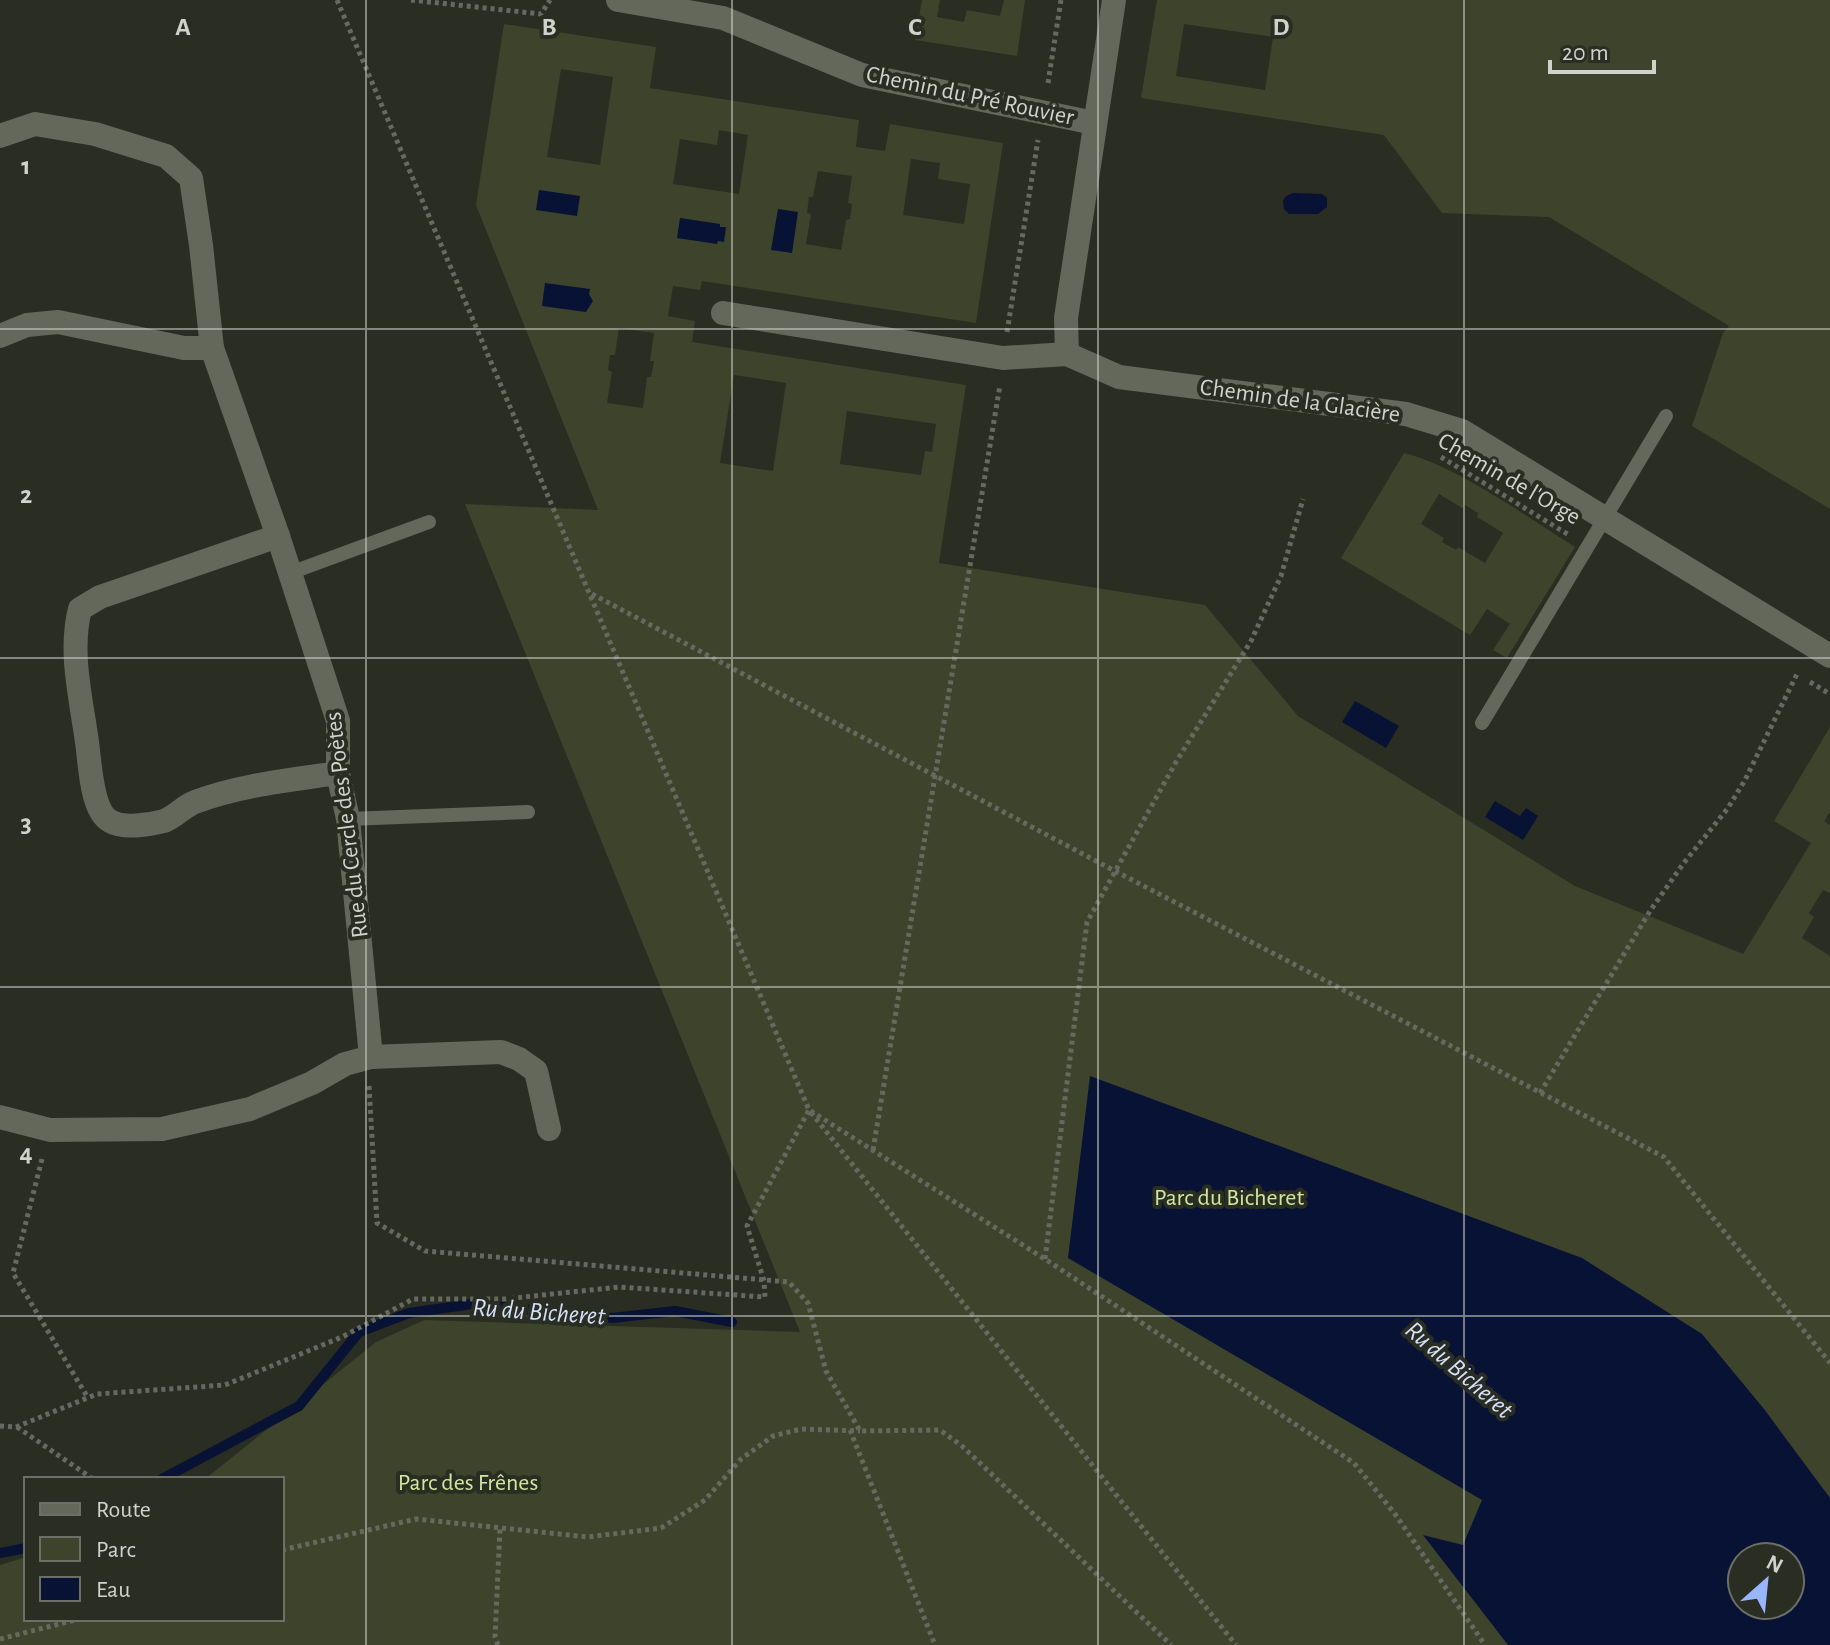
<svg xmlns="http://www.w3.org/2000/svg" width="1830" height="1645" font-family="'Alegreya Sans',sans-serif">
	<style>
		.green { fill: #3d442b; fill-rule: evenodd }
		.water { fill: #071235; fill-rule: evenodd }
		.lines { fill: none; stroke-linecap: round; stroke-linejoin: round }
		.stream { stroke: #071235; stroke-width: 10 }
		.path { stroke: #66695f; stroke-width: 5; stroke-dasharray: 4 4; stroke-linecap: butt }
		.lane { stroke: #64685b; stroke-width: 14 }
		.street { stroke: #64685b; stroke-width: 24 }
		.grid { fill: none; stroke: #d0d2cb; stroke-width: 2; stroke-opacity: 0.55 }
		.labels { text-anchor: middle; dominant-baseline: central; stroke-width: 8; stroke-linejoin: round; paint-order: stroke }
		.street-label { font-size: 24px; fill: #d0d2cb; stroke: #292d22 }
		.park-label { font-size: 24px; fill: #d0e79d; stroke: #292d22 }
		.water-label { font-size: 26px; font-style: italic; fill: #d5e1fc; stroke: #292d22 }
		.grid-label { font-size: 26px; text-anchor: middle; font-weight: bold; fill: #d0d2cb; stroke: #292d22; stroke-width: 8; stroke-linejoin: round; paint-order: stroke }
	</style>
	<rect width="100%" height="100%" fill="#292d22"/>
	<g class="green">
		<path d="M922,0H940L937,17L964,22L967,10L1000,16L1004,0H1025L1017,56L915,40Z"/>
		<path d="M1157,0H1830V509L1692,426L1723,333L1729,326L1549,217L1442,213L1384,135L1141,98ZM1184,24L1273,37L1265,90L1176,76Z"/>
		<path d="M504,24L656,47L650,88L859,120L856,147L885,151L890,124L1003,143L976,323L702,281L700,290L673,286L668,316L695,321L692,342L966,385L939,563L1205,605L1298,716L1575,886L1743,954L1811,843L1774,821L1830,727V812L1824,821L1830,825V893L1823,890L1809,913L1814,917L1802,938L1830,956V1645H0V1565L26,1557V1619H282V1479H205L376,1342L424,1320L800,1332L465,504L598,510L476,205ZM561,69L613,77L600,165L547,157ZM719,130L748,135L739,194L673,184L680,139L717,145ZM911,159L940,163L938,179L970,184L964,224L903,215ZM818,171L852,176L848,203L852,204L850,219L846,220L841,250L806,244L811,214L807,213L809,197H813ZM619,328L654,333L650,361H654L651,377H647L643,408L607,403L612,372L608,370L610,355H615ZM734,375L786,383L773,471L720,463ZM847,411L936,424L932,452L925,451L921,475L840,464ZM1742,1557H1790V1605H1742Z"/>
		<path d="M1404,453C1457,466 1527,517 1575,547L1507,658L1493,650L1510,624L1487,609L1470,635L1341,558ZM1439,494L1462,508L1465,505L1478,513L1477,517L1503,533L1485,563L1458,547L1456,550L1442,542L1444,538L1421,524Z"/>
	</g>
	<g class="water">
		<path d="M539,190L580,196L577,216L536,210Z"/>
		<path d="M1293,193L1322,194L1327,198V207L1318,214H1289L1284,209L1283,201L1286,196Z"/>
		<path d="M778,209L798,212L792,253L771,250Z"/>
		<path d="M680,218L720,224V227H726L724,242L718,241L717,244L677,238Z"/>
		<path d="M545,283L590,289L589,294L593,301L586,312L542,306Z"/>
		<path d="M1355,701L1399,726L1386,748L1342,722Z"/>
		<path d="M1495,801L1520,816L1526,808L1538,816L1523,840L1485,817Z"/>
		<path d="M1090,1076L1582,1258L1702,1334L1764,1409L1830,1498V1645H1508L1423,1535L1463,1545L1482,1500L1068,1258ZM1742,1557H1790V1605H1742Z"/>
	</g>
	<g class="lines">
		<g class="stream">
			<path d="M162,1479L299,1406L359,1332L409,1313L472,1304L612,1318L675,1311L732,1322"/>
			<path d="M0,1553L26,1548"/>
		</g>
		<g class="path">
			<path d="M337,0L809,1110L1045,1259L1354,1463L1395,1514L1485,1645"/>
			<path d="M411,0L541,14L550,0"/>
			<path d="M1048,83L1061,0"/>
			<path d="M1007,332L1038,140"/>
			<path d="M1441,457L1569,535"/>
			<path d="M592,594L1115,871L1664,1157L1830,1363"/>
			<path d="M1810,682L1830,694"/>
			<path d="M369,1086L377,1223L425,1251L789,1282L808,1303L826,1371L860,1431L940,1430L962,1446L1171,1645"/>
			<path d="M1540,1093L1650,911L1683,864L1728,808L1745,780L1797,674"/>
			<path d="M873,1150L1000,385"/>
			<path d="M42,1159L13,1273L88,1398"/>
			<path d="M1045,1259L1087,922L1176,762L1251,641L1281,576L1303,499"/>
			<path d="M0,1426L16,1427L97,1394L225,1385L342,1337L413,1299H505L619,1287L765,1297L764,1281L747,1226L809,1110L1236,1645"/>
			<path d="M17,1427L93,1479"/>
			<path d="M850,1430L935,1645"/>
			<path d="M282,1550L416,1519L588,1537L661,1528L705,1500L741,1459L773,1436L801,1429L860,1431"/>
			<path d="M0,1639L79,1619"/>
			<path d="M498,1645L495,1637L500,1528"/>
		</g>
		<g class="lane">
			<path d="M290,573L429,522"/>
			<path d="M1482,723L1666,416"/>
			<path d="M348,819L528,812"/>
		</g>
		<g class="street">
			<path d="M618,0L723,18L862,75L1094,123"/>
			<path d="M1114,0L1066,318L1067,354L1119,377L1406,414L1462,431L1830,656"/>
			<path d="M0,136L35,124L95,134L166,156L191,178L201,245L212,348L278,536L338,721V773L348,819L371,1057"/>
			<path d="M723,313L1003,358L1067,354"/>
			<path d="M0,336L27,325L58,322L184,348H212"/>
			<path d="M278,536L100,597L80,609C69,652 81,698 87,742C90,762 91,811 110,821C123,829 149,825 164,821C175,817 184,806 195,802C240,785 291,780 338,773"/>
			<path d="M0,1117L50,1130L162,1129L250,1109L312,1083L345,1064L371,1057L501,1052L519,1059L536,1071L549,1129"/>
		</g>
	</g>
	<path class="grid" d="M366,0V1645M732,0V1645M1098,0V1645M1464,0V1645M0,329H1830M0,658H1830M0,987H1830M0,1316H1830"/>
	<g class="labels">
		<g class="street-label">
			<text transform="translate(970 96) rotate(12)">Chemin du Pré Rouvier</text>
			<text transform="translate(1300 401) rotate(8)">Chemin de la Glacière</text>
			<text transform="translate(1509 479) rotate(30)">Chemin de l'Orge</text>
			<text transform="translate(347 825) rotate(-97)">Rue du Cercle des Poètes</text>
		</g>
		<g class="park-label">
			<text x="1229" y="1198">Parc du Bicheret</text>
			<text x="468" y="1483">Parc des Frênes</text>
		</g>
		<g class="water-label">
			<text transform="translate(539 1312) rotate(4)">Ru du Bicheret</text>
			<text transform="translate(1459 1370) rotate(41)">Ru du Bicheret</text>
		</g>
	</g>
	<g class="grid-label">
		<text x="183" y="35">A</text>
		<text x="549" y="35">B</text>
		<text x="915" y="35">C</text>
		<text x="1281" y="35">D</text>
		<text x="26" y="174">1</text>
		<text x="26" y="503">2</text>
		<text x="26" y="832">3</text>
		<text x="26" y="1161">4</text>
	</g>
	<rect x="24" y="1477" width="260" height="144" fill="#292d22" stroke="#6c6f66" stroke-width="2"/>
	<rect x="40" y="1503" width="40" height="12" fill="#64685b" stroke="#6c6f66" stroke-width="2"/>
	<text x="96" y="1517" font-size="24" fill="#d0d2cb">Route</text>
	<rect x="40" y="1537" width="40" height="24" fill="#3d442b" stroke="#6c6f66" stroke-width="2"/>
	<text x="96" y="1557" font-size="24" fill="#d0d2cb">Parc</text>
	<rect x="40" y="1577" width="40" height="24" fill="#071235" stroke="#6c6f66" stroke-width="2"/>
	<text x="96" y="1597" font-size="24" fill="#d0d2cb">Eau</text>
	<g transform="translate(1766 1581) rotate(27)"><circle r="38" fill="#292d22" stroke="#6c6f66" stroke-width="2"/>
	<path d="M0-6L14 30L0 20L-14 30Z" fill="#97b6fd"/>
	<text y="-12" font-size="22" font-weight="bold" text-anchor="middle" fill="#d0d2cb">N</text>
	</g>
	<path d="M1550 60v12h104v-12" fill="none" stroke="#d0d2cb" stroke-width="4"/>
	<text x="1562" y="60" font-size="24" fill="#d0d2cb" stroke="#292d22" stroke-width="6" paint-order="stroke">20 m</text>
</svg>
